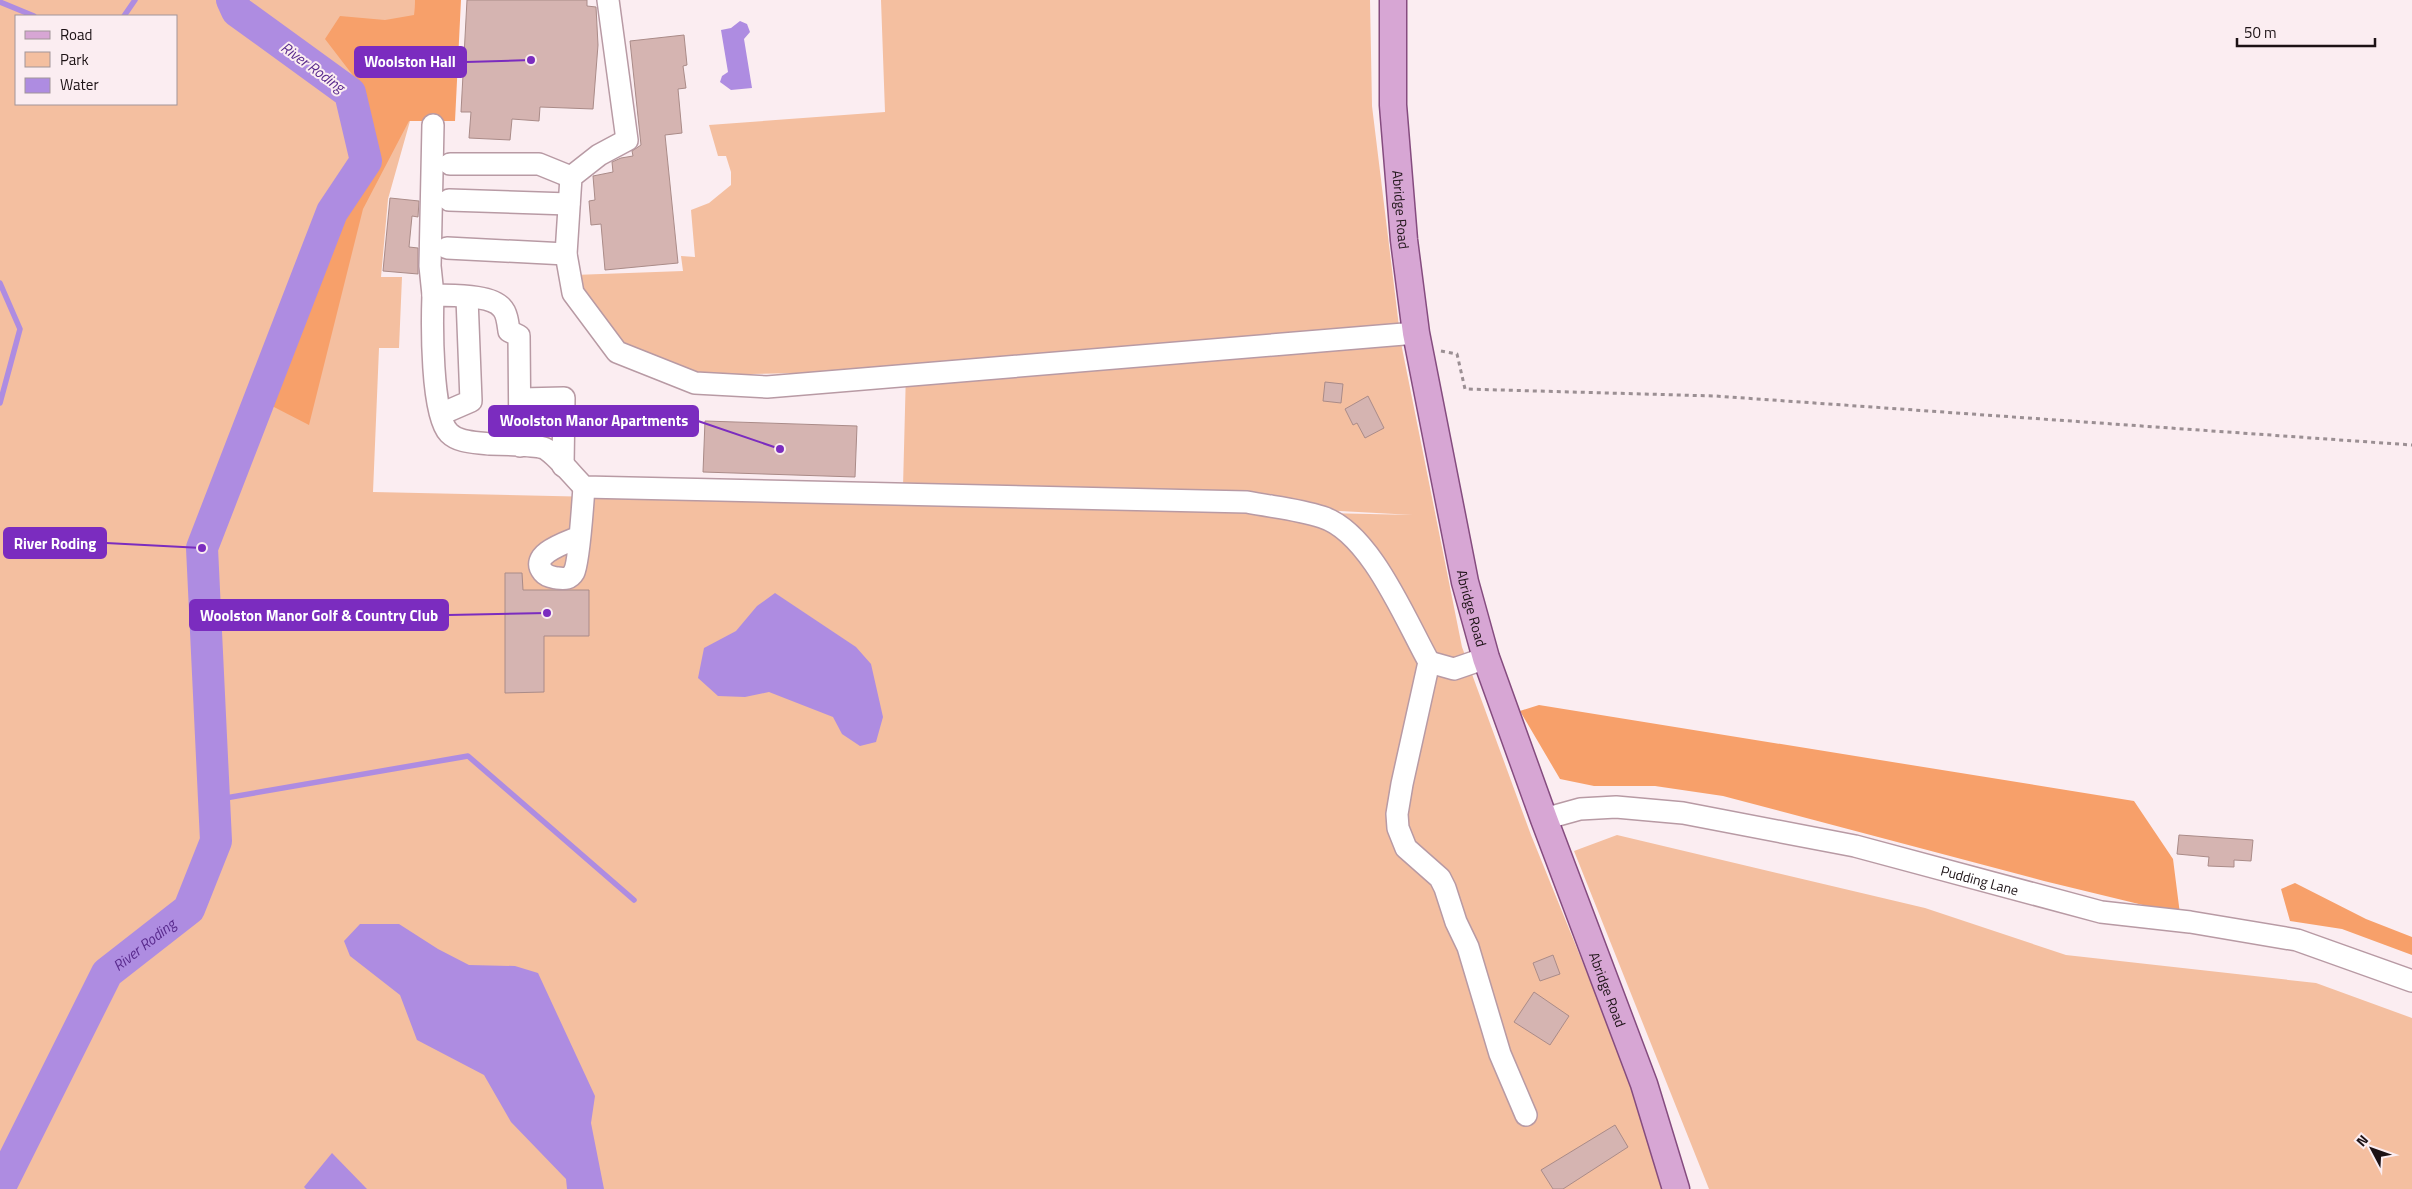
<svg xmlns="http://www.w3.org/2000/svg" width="2412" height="1189" font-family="'Titillium Web',sans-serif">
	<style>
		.green { fill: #f4bfa0; fill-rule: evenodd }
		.forest { fill: #f7a06a }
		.water { fill: #ae8ce1 }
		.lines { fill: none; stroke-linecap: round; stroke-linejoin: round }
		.stream { stroke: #ae8ce1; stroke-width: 5.5 }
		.river { stroke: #ae8ce1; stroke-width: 32 }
		.building { fill: #d5b4b1; stroke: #aa8b88 }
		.minor-casing { stroke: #b89aa4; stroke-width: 24 }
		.major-casing { stroke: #854c7f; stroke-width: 29 }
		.path { stroke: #9b8f93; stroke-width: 3; stroke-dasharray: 4 4; stroke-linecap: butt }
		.minor { stroke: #fff; stroke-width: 21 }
		.major { stroke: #d7a6d4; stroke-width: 26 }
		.labels { text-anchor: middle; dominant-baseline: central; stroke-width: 4; stroke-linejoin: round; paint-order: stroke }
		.street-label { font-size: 14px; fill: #1c1215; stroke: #fbedf1 }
		.water-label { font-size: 15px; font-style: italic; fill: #592a8d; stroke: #fbedf1 }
		.leader { fill: none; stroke: #7b2cbf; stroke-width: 2 }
		.callout-dot { fill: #7b2cbf; stroke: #fbedf1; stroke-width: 2 }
		.callout { fill: #7b2cbf; stroke: #7b2cbf; stroke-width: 2 }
		.callout-label { font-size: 15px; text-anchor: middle; font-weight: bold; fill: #fff }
	</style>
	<rect width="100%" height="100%" fill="#fbedf1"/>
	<g class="green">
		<path d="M0,0H415L410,121L388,199L381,277H402L399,348H379L373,492L1413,515L903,487L906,371L702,375L619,345L579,293L574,275L683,271L681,256L695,257L691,210L709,203L731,185V172L726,156H718L709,125L885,112L881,0H1370L1372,106L1401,343L1462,647L1531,835L1632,1084L1667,1189H0ZM16,16H176V104H16Z"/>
		<path d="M1617,835L1925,908L2066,955L2316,983L2412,1018V1189H1709L1574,851Z"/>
	</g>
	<g class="forest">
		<path d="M415,0H461L455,121H409L363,209L309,425L272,406L340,210L375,146L358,82L325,39L340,16L385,20L414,15Z"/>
		<path d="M1539,705L2134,801L2173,859L2180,914L2044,881L1723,796L1655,786H1594L1560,779L1520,711Z"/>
		<path d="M2295,883L2366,919L2412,937V955L2342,929L2290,921L2281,889Z"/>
	</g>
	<g class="water">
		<path d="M740,21L747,24L750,32L744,39L752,88L731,90L720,82L722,76L728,72L721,30L731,28Z"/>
		<path d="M775,593L856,647L871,664L883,717L876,742L860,746L842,734L833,717L769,692L745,697L718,696L698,678L704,648L736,631L757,606Z"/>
		<path d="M360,924H399L438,949L469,965L515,966L538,973L595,1096L591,1123L604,1189H567L566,1179L511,1122L484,1075L417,1040L400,995L350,956L344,941Z"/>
		<path d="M332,1153L367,1189H306L304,1187Z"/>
	</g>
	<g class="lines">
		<g class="stream">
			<path d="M0,2L34,16"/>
			<path d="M124,16L135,0"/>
			<path d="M0,283L20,329L0,403"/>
			<path d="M214,800L468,756L634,900"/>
		</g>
		<path class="river" id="s1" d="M0,1187L107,973L189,909L216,841L202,548L332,212L366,161L350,93L237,11L232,0"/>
	</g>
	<g class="building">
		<path d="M467,0H587V6L596,7L598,45L593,109L540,107L539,121L512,119L510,140L469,138L471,112H461Z"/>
		<path d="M684,35L687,65L683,66L686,88L678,89L682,133L665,135L678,263L605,270L601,224L591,225L589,201L595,200L593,176L613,172L612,162L621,158L633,156L632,151L641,145L630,41Z"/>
		<path d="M390,198L419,201L418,217L412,216L409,247L418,248V274L383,271Z"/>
		<path d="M1325,382L1343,384L1341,403L1323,401Z"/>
		<path d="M1368,396L1384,428L1365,438L1357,423L1353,425L1345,409Z"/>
		<path d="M705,421L857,426L855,477L703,472Z"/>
		<path d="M505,573H522L523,590H589V636H544V692L505,693Z"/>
		<path d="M2179,835L2253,840L2251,861L2234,860V867L2208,866L2209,857L2177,854Z"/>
		<path d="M1553,955L1560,974L1540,981L1533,963Z"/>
		<path d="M1534,992L1569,1016L1550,1045L1514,1022Z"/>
		<path d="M1615,1125L1628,1147L1563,1189H1553L1541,1170Z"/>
	</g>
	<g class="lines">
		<g class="minor-casing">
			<g id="minor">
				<path d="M608,0L627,140L599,155L571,177L566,254L573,293L617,352L695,383L767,387L1416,333"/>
				<path d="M433,125L430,266L433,295"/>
				<path d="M450,164H539L571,177"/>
				<path d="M449,200L569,204"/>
				<path d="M447,248L566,254"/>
				<path d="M521,399L564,398L563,466"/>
				<path d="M441,414L471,401L467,298"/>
				<path d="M520,446L519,336L509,331C508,324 507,313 502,308C491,294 451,296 433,295C432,322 431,415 449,433C459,443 476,442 489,444C499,444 539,445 546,449C558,457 573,476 584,487L1247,502C1272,507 1298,509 1322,517C1370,532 1405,619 1429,662L1402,784L1397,814L1398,828L1406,848L1440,878L1445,888L1456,922L1468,947L1500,1054L1526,1115"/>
				<path d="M579,537C568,542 528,554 543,572C547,577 552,577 557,578C565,579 570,579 574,572C579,563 583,501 584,487"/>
				<path d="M1429,662L1454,669L1486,658"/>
				<path id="s2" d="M1544,819L1580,809L1616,807L1683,813L1855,846L2101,912L2190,922L2297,940L2412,981"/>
			</g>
		</g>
		<g class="major-casing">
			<g id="major">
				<path id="s3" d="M1393,0V105L1404,240L1416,333L1465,582L1486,658L1544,819L1644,1084L1676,1189"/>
			</g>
		</g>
		<path class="path" d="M1441,351L1457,354L1465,389L1715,396L2412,445"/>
		<use href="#minor" class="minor"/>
		<use href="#major" class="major"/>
	</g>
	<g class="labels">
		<g class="street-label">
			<text stroke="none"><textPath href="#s3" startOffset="210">Abridge Road</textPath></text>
			<text stroke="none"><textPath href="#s3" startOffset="615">Abridge Road</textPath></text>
			<text stroke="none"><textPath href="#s2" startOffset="445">Pudding Lane</textPath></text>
			<text stroke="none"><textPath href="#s3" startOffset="1020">Abridge Road</textPath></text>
		</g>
		<g class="water-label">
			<text transform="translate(313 67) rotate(36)">River Roding</text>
			<text stroke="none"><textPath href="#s1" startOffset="286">River Roding</textPath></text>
		</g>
	</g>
	<path class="leader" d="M531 60L466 62M780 449L698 421M202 548L106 543M547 613L448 615"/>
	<g class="callout-dot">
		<circle cx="531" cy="60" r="5"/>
		<circle cx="780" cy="449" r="5"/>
		<circle cx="202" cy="548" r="5"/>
		<circle cx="547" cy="613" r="5"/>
	</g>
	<g class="callout">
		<rect x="355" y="47" width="111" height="30" rx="5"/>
		<rect x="489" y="406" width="209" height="30" rx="5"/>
		<rect x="4" y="528" width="102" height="30" rx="5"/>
		<rect x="190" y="600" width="258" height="30" rx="5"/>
	</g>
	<g class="callout-label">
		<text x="410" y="67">Woolston Hall</text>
		<text x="594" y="426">Woolston Manor Apartments</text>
		<text x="55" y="549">River Roding</text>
		<text x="319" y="621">Woolston Manor Golf &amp; Country Club</text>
	</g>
	<rect x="15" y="15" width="162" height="90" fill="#fbedf1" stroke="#a29599"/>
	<rect x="25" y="31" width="25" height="8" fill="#d7a6d4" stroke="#a29599"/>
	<text x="60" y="40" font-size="15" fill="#1c1215">Road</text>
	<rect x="25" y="52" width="25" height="15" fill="#f4bfa0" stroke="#a29599"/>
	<text x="60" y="65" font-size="15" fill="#1c1215">Park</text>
	<rect x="25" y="78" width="25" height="15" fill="#ae8ce1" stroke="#a29599"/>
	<text x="60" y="90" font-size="15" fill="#1c1215">Water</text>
	<g transform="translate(2372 1149) rotate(311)" stroke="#fbedf1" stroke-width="4" paint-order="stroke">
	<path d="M0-4L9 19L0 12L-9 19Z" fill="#1c1215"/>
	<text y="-8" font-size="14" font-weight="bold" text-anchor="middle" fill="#1c1215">N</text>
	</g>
	<path d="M2237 38v8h138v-8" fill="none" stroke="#1c1215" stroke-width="2.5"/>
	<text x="2244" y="38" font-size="15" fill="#1c1215" stroke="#fbedf1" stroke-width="4" paint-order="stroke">50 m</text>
</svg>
